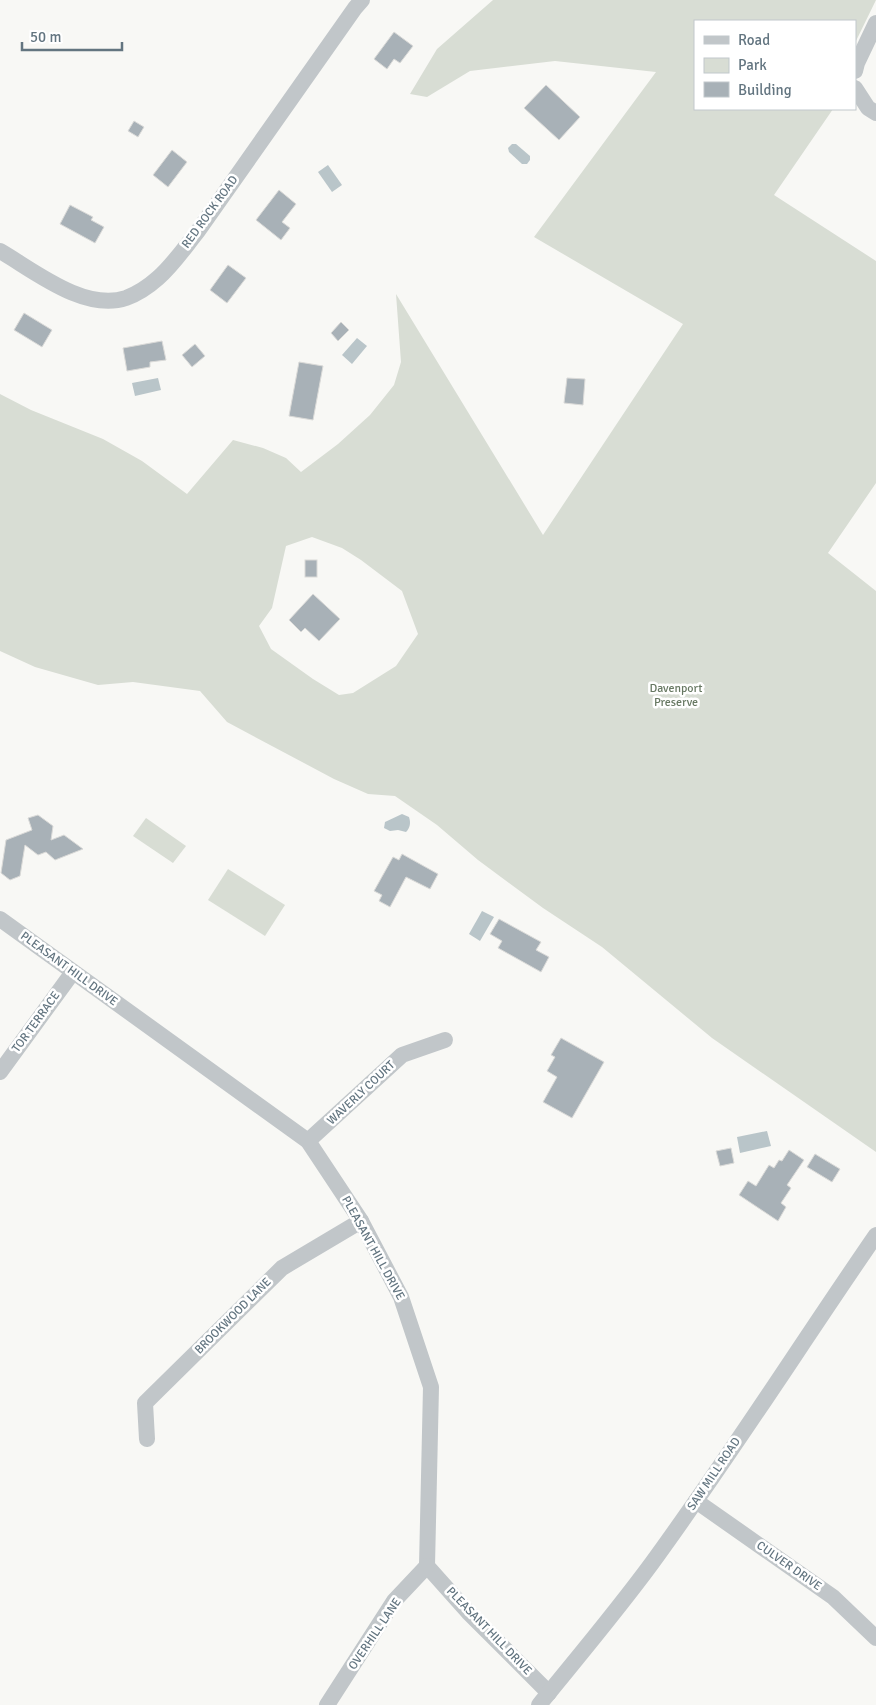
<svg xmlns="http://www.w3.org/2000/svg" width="876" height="1705" font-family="Signika,sans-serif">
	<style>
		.green { fill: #d8ddd4; fill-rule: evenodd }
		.water { fill: #b9c5c9 }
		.building { fill: #a8b1b7; stroke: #dadad8 }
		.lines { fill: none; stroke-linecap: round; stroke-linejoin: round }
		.minor { stroke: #c1c6c9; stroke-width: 16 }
		.labels { text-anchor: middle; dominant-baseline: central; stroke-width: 5; stroke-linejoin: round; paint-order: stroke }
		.street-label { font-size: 12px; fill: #637580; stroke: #fff }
		.park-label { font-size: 12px; fill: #677862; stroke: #fff }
	</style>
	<rect width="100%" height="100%" fill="#f8f8f5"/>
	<g class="green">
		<path d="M493,0H876L855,43V21H695V109H833L774,195L876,261V483L828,553L876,591V1152L712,1038L602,947L543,908L478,860L437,825L395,796L368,794L334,779L227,722L200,691L133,682L98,685L35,667L0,651V394L31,410L103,439L142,461L187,494L233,440L263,448L286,458L301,472L338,444L370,415L394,385L401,362L396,294L543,535L683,324L534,237L656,72L555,61L470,71L427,97L410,94L437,49ZM312,537L342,548L361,560L402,591L418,634L396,666L353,693L339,695L313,679L271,649L259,626L272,608L286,546Z"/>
		<path d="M146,818L186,846L173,863L133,836Z"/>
		<path d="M228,869L285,905L265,936L208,900Z"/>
	</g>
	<g class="water">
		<path d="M512,144H516L530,156V160L527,164H522L509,152L508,148Z"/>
		<path d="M328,165L342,185L332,192L318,172Z"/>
		<path d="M357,338L367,346L352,364L342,355Z"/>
		<path d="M158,378L161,390L135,396L132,383Z"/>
		<path d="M402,814L409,817C411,823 410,828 406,832L398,830L390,831L384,828L385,822Z"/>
		<path d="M482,911L494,917L480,941L469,934Z"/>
		<path d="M767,1131L771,1146L740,1153L737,1137Z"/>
	</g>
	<g class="building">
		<path d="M394,32L413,46L400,63L394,59L387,69L374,59Z"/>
		<path d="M546,85L580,117L559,140L524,108Z"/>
		<path d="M134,121L144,127L138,137L128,131Z"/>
		<path d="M172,150L187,162L168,187L153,175Z"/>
		<path d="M279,190L296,204L282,222L290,228L281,240L256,220Z"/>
		<path d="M70,205L93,217L91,220L104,227L95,243L60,224Z"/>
		<path d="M228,265L246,278L227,303L210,290Z"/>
		<path d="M24,313L52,330L42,347L14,330Z"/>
		<path d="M341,322L349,330L338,341L331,333Z"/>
		<path d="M162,341L166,360L150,362V367L127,371L123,348Z"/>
		<path d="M195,344L205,356L192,367L182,355Z"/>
		<path d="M299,362L323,366L313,420L289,416Z"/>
		<path d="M567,378L585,379L583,405L564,403Z"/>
		<rect x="305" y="560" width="12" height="17"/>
		<path d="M313,594L340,619L319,641L305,628L301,632L289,620Z"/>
		<path d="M38,815L53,826L51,840L64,835L83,849L55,860L46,852L38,855L25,845L20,876L10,880L1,873L6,840L32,830L28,818Z"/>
		<path d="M402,854L438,874L430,889L406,877L390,907L379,901L382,895L374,891L393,857L399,860Z"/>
		<path d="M499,919L541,942L536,950L549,957L541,972L498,948L502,941L490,934Z"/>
		<path d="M561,1038L604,1062L572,1118L543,1102L557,1077L547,1071L555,1057L551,1055Z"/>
		<path d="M731,1148L734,1163L720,1166L716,1151Z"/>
		<path d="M789,1150L804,1160L787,1185L791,1188L781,1203L786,1207L778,1221L739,1195L748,1181L756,1186L769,1165L774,1168L779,1160L782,1161Z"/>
		<path d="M815,1154L840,1169L832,1182L807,1167Z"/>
	</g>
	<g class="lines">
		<g class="minor">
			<path d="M855,71L857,63L876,23"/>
			<path d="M855,88L868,108L876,113"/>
			<path d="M0,251C33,270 84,312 126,298C137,294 149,286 158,278C173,265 185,247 198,231L355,8L362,0"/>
			<path d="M0,919L308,1141L361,1221L401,1297L431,1387L427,1566L468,1612L549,1693"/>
			<path d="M0,1072L73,972"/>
			<path d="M308,1141L402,1055L445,1040"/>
			<path d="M147,1439L145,1403L282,1268L361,1221"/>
			<path d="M696,1501L833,1597L876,1638"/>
			<path d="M327,1705L394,1601L427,1566"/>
			<path d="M539,1705C577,1658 616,1612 652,1563C730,1456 801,1344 876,1235"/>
		</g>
	</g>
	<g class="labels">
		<g class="street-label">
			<text transform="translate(210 212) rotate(-54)">RED ROCK ROAD</text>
			<text transform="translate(69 969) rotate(36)">PLEASANT HILL DRIVE</text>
			<text transform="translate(36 1022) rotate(-54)">TOR TERRACE</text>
			<text transform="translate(361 1093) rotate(-43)">WAVERLY COURT</text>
			<text transform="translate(373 1248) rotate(61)">PLEASANT HILL DRIVE</text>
			<text transform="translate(233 1316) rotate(-45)">BROOKWOOD LANE</text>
			<text transform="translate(714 1474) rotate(-56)">SAW MILL ROAD</text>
			<text transform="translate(789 1566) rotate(35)">CULVER DRIVE</text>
			<text transform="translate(489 1631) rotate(46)">PLEASANT HILL DRIVE</text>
			<text transform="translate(375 1634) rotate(-56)">OVERHILL LANE</text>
		</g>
		<g class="park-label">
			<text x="676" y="688">Davenport<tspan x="676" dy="14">Preserve</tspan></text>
		</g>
	</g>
	<rect x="694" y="20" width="162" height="90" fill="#ffffff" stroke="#c1c8cc"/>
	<rect x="704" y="36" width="25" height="8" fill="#c1c6c9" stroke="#c1c8cc"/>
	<text x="738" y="45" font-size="15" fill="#637580">Road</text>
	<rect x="704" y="58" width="25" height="15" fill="#d8ddd4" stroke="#c1c8cc"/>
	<text x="738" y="70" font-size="15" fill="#637580">Park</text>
	<rect x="704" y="82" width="25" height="15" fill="#a8b1b7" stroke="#c1c8cc"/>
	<text x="738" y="95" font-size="15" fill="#637580">Building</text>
	<path d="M22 42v8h100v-8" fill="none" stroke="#637580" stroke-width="2.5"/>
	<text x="30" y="42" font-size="15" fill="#637580" stroke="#ffffff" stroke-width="4" paint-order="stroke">50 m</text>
</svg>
